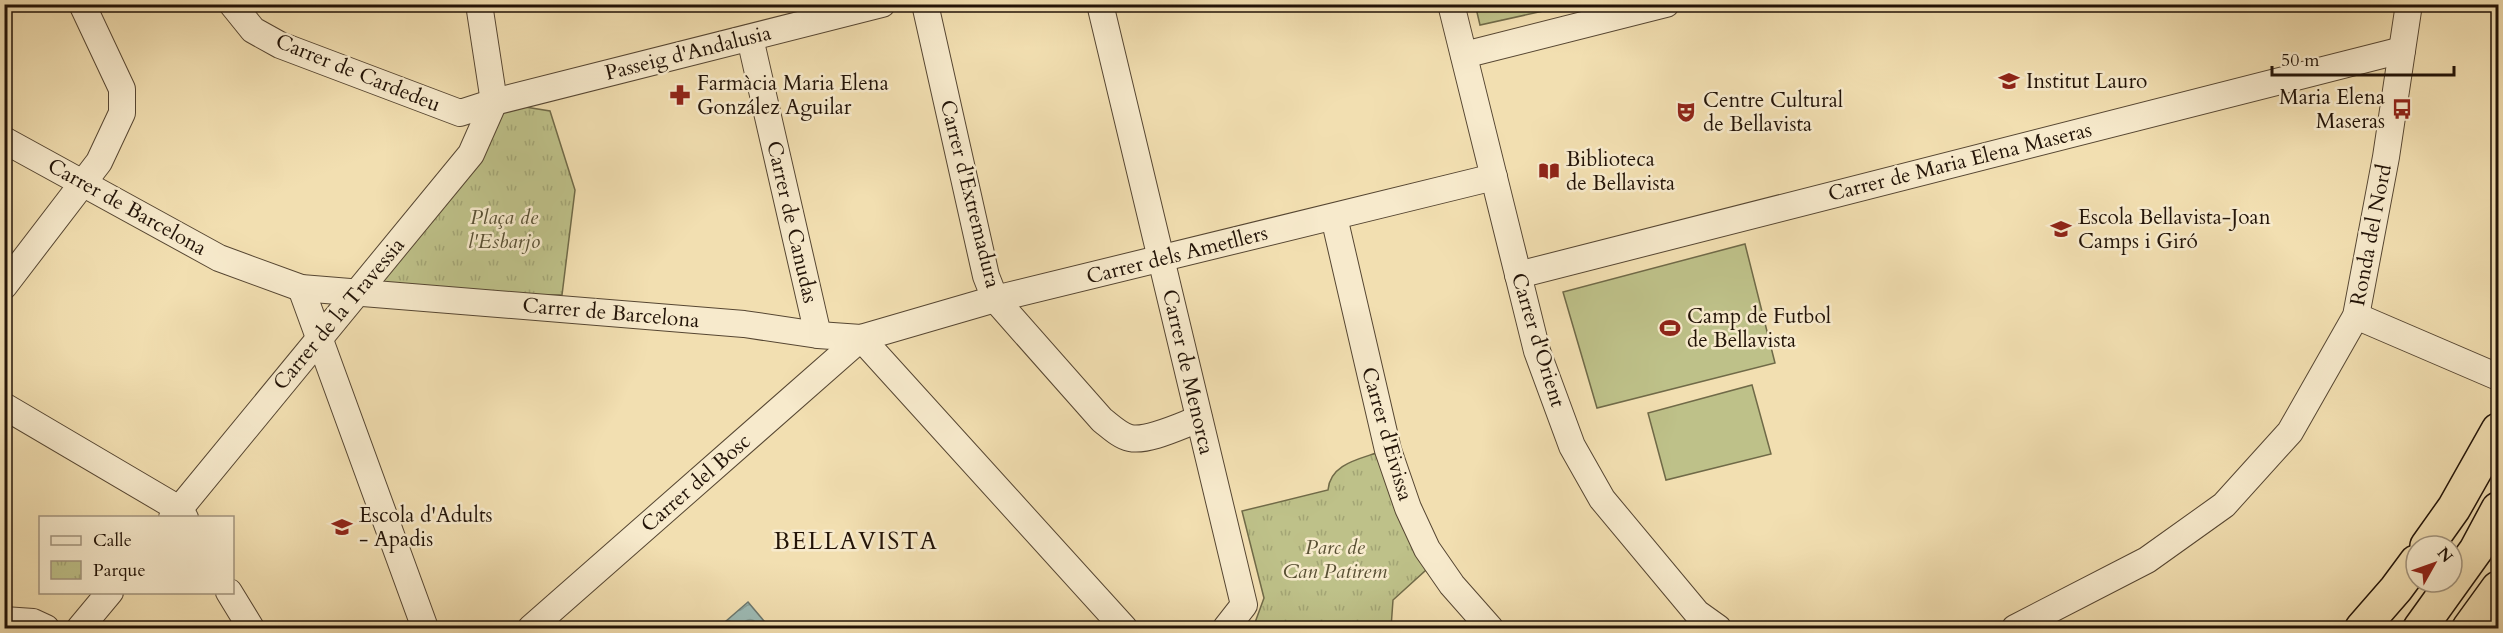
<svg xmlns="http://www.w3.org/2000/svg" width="2503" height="633" font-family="Cardo,serif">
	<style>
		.grass { fill: #bec189; stroke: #706a48; stroke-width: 1.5 }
		.park { fill: url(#park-tufts); stroke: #706a48; stroke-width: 1.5 }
		.water { fill: url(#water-waves); stroke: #6c786f; stroke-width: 1.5 }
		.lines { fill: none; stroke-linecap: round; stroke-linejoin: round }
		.minor-casing { stroke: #564632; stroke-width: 28 }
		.highway-casing { stroke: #221307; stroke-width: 36 }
		.minor { stroke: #f7eacc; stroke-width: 26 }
		.highway { stroke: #f2dfb1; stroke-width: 33 }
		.labels { text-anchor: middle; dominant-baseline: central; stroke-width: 5; stroke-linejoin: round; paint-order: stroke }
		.street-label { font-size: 21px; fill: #221307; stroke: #f7eacc }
		.poi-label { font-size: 21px; fill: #221307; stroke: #f7eacc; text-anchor: start }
		.park-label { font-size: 21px; font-style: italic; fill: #595034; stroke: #f7eacc }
		.quarter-label { font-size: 24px; letter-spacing: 1.5px; fill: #221307; stroke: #f7eacc }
	</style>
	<defs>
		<pattern id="park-tufts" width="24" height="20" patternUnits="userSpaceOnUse" patternTransform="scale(1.5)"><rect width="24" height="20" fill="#bec189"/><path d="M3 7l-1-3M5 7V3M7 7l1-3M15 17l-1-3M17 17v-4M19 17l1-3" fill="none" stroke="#a3a575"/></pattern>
		<pattern id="water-waves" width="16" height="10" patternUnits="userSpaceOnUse" patternTransform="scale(1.5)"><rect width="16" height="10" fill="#9dbbb5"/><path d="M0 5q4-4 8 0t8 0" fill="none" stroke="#87a09a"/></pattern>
	</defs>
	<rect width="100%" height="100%" fill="#f2dfb1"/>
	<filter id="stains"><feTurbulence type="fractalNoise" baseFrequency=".00333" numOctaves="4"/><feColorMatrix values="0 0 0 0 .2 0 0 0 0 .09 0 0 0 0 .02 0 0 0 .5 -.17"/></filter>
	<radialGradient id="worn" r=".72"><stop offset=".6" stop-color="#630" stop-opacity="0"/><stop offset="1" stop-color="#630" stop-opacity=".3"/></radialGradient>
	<g class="grass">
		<path d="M1745,244L1775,363L1597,408L1563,292Z"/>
		<path d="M1752,385L1771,454L1666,480L1648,413Z"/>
	</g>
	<g class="park">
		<path d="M1475,4H1571V5L1480,25Z"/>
		<path d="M494,102L550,111L575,190L562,295L373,294Z"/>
		<path d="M1382,451L1426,570L1393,600L1391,628H1253L1264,598L1242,511L1328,490C1330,463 1361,459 1382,451Z"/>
	</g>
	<path class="water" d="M748,602L764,621L755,628H718Z"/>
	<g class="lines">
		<g class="minor-casing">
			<g id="minor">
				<path d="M232,4L253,30L280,45L460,113L494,102L882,4"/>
				<path d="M479,4L494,102"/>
				<path d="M925,4L986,276L995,299L1102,420C1110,426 1120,436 1130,438C1148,442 1182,425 1199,419"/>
				<path d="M1100,4L1244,605L1226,628"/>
				<path d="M1451,4L1537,351L1572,446L1602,499L1697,613L1718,628"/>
				<path d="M750,38L818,335"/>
				<path d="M1464,55L1666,4"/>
				<path d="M4,140L219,258L301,288L744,324L818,335L861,338L995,299L1494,177"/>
				<path d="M1334,217L1388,450L1408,508L1427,549L1452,585L1490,628"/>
				<path d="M1518,275L2402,50"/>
				<path d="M4,286L99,162L122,113V89L82,4"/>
				<path d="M301,288L425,628"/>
				<path d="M2356,316L2498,377"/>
				<path d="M861,338L1124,628"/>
				<path d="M4,406L179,509L185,518"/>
				<path d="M172,518L471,154L494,102"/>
				<path d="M229,592L251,628"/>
				<path d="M4,620L33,622L46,628"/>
				<path d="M80,628L110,592"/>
				<path d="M531,628L861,338"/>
				<path d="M2015,628L2147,560L2224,505L2290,432L2356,316L2386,157L2409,4"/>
			</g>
		</g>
		<g class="highway-casing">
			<g id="highway">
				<path d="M2427,546L2454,508L2498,430"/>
				<path d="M2362,628L2396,589L2416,562"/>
				<path d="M2420,628L2476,550L2498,509"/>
				<path d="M2469,628L2498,588"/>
			</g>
		</g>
		<use href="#minor" class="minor"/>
		<use href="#highway" class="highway"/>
	</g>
	<defs>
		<g id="school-bare" transform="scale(1.62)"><path d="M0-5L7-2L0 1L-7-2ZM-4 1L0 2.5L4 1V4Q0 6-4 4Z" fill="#8f2418" stroke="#f7eacc" stroke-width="2.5" paint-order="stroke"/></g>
		<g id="pharmacy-bare" transform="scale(1.62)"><path d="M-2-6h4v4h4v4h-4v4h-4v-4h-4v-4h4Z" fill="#8f2418" stroke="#f7eacc" stroke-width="2.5" paint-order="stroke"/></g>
		<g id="bus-bare" transform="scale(1.62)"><path d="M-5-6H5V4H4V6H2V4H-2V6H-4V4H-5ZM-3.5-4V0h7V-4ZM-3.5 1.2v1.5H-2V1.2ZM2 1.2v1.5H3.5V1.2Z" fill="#8f2418" stroke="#f7eacc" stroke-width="2.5" paint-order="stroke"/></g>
		<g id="theatre-bare" transform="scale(1.62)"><path d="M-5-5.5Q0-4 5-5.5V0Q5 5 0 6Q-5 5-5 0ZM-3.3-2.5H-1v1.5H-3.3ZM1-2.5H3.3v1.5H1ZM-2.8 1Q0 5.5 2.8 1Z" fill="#8f2418" stroke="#f7eacc" stroke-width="2.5" paint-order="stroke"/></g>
		<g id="library-bare" transform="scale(1.62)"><path d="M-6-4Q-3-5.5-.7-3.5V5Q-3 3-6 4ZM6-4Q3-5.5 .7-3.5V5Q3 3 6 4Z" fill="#8f2418" stroke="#f7eacc" stroke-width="2.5" paint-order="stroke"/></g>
		<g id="stadium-bare" transform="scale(1.62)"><path d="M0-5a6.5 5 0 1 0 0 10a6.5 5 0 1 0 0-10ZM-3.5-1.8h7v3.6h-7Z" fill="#8f2418" stroke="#f7eacc" stroke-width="2.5" paint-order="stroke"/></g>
	</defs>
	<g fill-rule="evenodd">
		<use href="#school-bare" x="2009" y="81"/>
		<use href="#pharmacy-bare" x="680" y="95"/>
		<use href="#bus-bare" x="2402" y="109"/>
		<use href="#theatre-bare" x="1686" y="112"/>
		<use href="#library-bare" x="1549" y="171"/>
		<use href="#school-bare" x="2061" y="229"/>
		<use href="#stadium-bare" x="1670" y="328"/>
		<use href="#school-bare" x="342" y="527"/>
	</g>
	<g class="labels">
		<g class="street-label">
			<text transform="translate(688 53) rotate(-14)">Passeig d'Andalusia</text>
			<text transform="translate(358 73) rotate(22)">Carrer de Cardedeu</text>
			<text transform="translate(1960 162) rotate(-14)">Carrer de Maria Elena Maseras</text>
			<text transform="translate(970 194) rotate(76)">Carrer d'Extremadura</text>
			<text transform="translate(127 207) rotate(29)">Carrer de Barcelona</text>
			<text transform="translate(792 222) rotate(77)">Carrer de Canudas</text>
			<text transform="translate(2371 235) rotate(-79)">Ronda del Nord</text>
			<text transform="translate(1177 255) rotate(-14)">Carrer dels Ametllers</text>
			<text transform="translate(611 313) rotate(5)">Carrer de Barcelona</text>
			<text transform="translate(339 314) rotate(-50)">Carrer de la Travessia</text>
			<text transform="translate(1538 340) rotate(73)">Carrer d'Orient</text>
			<text transform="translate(1188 372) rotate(77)">Carrer de Menorca</text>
			<text transform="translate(1387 434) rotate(74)">Carrer d'Eivissa</text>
			<text transform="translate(696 483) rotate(-41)">Carrer del Bosc</text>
		</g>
		<g class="poi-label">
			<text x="2026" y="81">Institut Lauro</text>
			<text x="697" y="83">Farmàcia Maria Elena<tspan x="697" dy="24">González Aguilar</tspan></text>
			<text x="2385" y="97" text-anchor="end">Maria Elena<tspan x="2385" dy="24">Maseras</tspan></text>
			<text x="1703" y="100">Centre Cultural<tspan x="1703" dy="24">de Bellavista</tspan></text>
			<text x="1566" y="159">Biblioteca<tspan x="1566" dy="24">de Bellavista</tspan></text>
			<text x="2078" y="217">Escola Bellavista-Joan<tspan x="2078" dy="24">Camps i Giró</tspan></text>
			<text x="1687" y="316">Camp de Futbol<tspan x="1687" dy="24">de Bellavista</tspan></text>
			<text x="359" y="515">Escola d'Adults<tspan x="359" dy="24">- Apadis</tspan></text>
		</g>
		<g class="park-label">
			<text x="504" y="217">Plaça de<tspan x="504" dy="24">l'Esbarjo</tspan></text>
			<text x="1335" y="547">Parc de<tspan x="1335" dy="24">Can Patirem</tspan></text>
		</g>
		<g class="quarter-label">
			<text x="856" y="541">BELLAVISTA</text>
		</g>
	</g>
	<rect width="2503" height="633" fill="none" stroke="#f2dfb1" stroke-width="24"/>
	<rect x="6" y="6" width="2491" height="621" fill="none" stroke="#221307" stroke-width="3"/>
	<rect x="12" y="12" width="2479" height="609" fill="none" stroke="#221307" stroke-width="1.5"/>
	<rect x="39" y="516" width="195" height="78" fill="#f7eacc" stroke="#a2947d" stroke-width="1.5"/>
	<rect x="51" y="536" width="30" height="9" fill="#f7eacc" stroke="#a2947d" stroke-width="1.5"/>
	<text x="93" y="546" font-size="18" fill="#221307">Calle</text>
	<rect x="51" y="561" width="30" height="18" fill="url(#park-tufts)" stroke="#a2947d" stroke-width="1.5"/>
	<text x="93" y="576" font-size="18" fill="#221307">Parque</text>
	<g transform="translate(2434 564) rotate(50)"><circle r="28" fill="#f7eacc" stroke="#a2947d" stroke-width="1.5"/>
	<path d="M0-4.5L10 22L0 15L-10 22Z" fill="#8f2418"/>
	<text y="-9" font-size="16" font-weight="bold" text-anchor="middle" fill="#221307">N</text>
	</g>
	<path d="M2272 66v9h182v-9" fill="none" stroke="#221307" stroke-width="3"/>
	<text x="2281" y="66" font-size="18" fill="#221307" stroke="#f7eacc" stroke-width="4.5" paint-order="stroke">50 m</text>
	<rect width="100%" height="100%" filter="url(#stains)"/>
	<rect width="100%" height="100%" fill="url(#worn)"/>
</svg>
